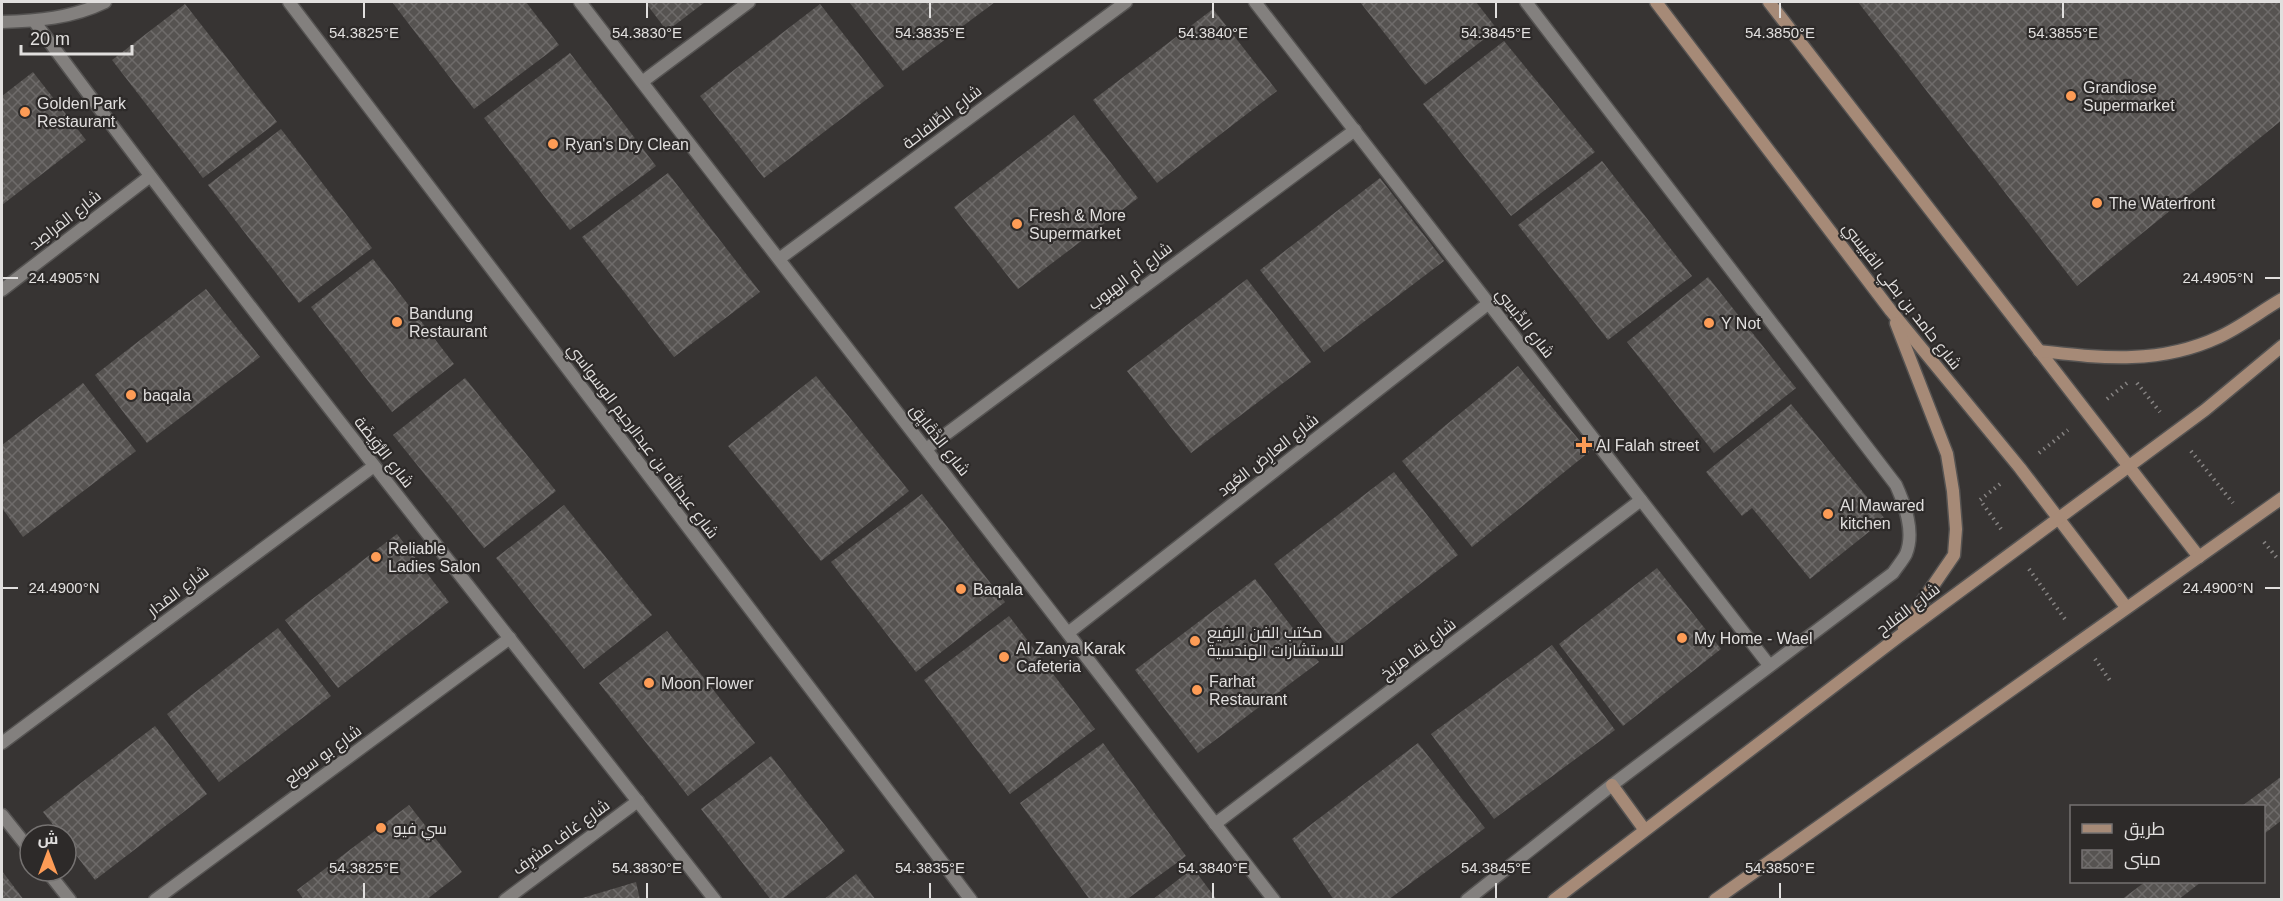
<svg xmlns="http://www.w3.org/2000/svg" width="2283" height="901" font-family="Arial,Cairo,sans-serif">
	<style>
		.building { fill: url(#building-cross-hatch) }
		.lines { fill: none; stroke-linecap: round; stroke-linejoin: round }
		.service-casing { stroke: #555352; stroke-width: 15 }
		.minor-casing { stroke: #555352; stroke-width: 15 }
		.secondary-casing { stroke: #555352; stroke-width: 15 }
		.path { stroke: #868382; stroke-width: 4; stroke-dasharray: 1.5 4.5; stroke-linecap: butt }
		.service { stroke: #83807e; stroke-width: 12 }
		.minor { stroke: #83807e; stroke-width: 12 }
		.secondary { stroke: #a68a77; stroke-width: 12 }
		.ticks { fill: none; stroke: #e1dfde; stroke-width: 2 }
		.poi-dot { fill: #fd9c56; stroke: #2d2a29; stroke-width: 2 }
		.labels { text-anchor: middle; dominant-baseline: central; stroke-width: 4.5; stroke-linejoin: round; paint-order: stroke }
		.poi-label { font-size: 16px; fill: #e1dfde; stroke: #2d2a29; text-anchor: start }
		.street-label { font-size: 16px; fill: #e1dfde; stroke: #2d2a29 }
		.ticks-label { font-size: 15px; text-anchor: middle; fill: #e1dfde; stroke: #2d2a29; stroke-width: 4.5; stroke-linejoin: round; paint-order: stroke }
	</style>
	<defs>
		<pattern id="building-cross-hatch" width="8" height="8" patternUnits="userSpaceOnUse" patternTransform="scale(1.5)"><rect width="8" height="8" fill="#565351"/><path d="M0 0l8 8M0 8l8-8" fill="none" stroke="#6e6b6a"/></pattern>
	</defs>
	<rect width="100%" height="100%" fill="#373433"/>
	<g class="building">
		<path d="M392,2H526L559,45L474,109Z"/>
		<path d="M645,2H705L667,31Z"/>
		<path d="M849,2H995L903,71Z"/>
		<path d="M1360,2H1476L1497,29L1425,85Z"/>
		<path d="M1858,2H2282V120L2077,286Z"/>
		<path d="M185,4L277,122L203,178L112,60Z"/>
		<path d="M820,4L884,86L764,178L700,96Z"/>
		<path d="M1213,9L1277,91L1157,183L1093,100Z"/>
		<path d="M1504,41L1595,152L1511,216L1423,104Z"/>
		<path d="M570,53L656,166L570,230L484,118Z"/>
		<path d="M33,72L86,140L2,205V96Z"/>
		<path d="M1074,115L1138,198L1018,289L954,207Z"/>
		<path d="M281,129L372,248L299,303L208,185Z"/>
		<path d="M1602,161L1692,276L1608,340L1518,225Z"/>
		<path d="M668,173L760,292L674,357L582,237Z"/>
		<path d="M1380,178L1444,261L1324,352L1260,270Z"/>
		<path d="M373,259L454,364L392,412L311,307Z"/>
		<path d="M1708,277L1796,388L1714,453L1627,342Z"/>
		<path d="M1247,279L1311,362L1191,453L1127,371Z"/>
		<path d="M206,289L260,357L147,443L95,375Z"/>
		<path d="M1518,366L1589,452L1472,547L1402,461Z"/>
		<path d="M816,376L909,491L821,561L728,446Z"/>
		<path d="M465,378L556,491L484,548L393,435Z"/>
		<path d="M83,383L136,451L23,537L2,508V445Z"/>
		<path d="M1791,404L1885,519L1810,579L1752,508L1742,516L1706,472Z"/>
		<path d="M1394,472L1458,555L1338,647L1274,564Z"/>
		<path d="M922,494L1005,602L916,672L831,562Z"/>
		<path d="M564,505L652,615L584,669L496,558Z"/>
		<path d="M397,534L449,602L338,688L285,620Z"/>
		<path d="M1657,568L1721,649L1623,726L1559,644Z"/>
		<path d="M1255,579L1319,662L1198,753L1135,670Z"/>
		<path d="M1009,616L1095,729L1010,794L924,680Z"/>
		<path d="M278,628L331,696L219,782L167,714Z"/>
		<path d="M667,631L755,743L688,796L599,683Z"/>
		<path d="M1552,645L1615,730L1494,819L1431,734Z"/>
		<path d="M155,726L207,794L95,880L66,842V835H61L43,812Z"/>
		<path d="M1103,743L1186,856L1126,900H1090L1020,803Z"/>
		<path d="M1418,743L1485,828L1388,900H1334L1292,839Z"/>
		<path d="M771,756L845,851L781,900H771L701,809Z"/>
		<path d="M2282,776V820L2264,834V806H2242Z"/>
		<path d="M409,805L462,872L426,900H304L297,890Z"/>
		<path d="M1193,868L1217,900H1152Z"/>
		<path d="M2,871L24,900H2Z"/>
		<path d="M856,874L876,900H823Z"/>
		<path d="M636,882L640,900H579V899Z"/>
		<path d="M2145,882H2201L2178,900H2121Z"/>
	</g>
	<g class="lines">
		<g class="service-casing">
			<path id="service" d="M2,22C37,21 72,18 105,2"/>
		</g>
		<g class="minor-casing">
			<g id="minor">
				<path d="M289,2L971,900"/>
				<path d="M580,2L1274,900"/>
				<path d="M1255,2L1769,665"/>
				<path d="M34,21C255,319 487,608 715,900"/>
				<path d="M642,82L749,2"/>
				<path d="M779,259L1126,2"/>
				<path d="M2,290L149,177"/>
				<path d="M926,449L1355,130"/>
				<path d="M1068,633L1489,303"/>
				<path d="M2,743L374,466"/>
				<path d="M2,815L30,850"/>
				<path d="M1215,824L1641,500"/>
				<path d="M47,871L70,900"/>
				<path d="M155,900L510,638"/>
				<path d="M505,900L638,801"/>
				<path d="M1467,900L1612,785L1893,573C1897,567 1903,560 1906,554C1915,532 1905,505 1896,485L1526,2"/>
			</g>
		</g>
		<g class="secondary-casing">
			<g id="secondary">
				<path d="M1656,2L1891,311L2020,468L2126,607"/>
				<path d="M1769,2L2199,557"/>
				<path d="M1896,323L1947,454L1953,491L1956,529L1954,555L1904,628"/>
				<path d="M2039,351C2102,358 2159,365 2219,337C2241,327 2261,311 2282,299"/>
				<path d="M1612,785L1644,829"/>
				<path d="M1554,900L1898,637L2205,410L2282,346"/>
				<path d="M1715,900L2282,498"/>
			</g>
		</g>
		<g class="path">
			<path d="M2137,383L2160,412"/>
			<path d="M2107,399L2127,383"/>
			<path d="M2191,451L2233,503"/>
			<path d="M2039,453L2068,430"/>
			<path d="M2000,484L1980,500L2001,529"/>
			<path d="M2264,542L2277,558"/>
			<path d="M2029,569L2067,622"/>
			<path d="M2095,659L2111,682"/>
		</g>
		<use href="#service" class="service"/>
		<use href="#minor" class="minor"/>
		<use href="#secondary" class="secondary"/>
	</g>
	<path class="ticks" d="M364,3V18M647,3V18M930,3V18M1213,3V18M1496,3V18M1780,3V18M2063,3V18M3,278H18M2265,278H2280M3,588H18M2265,588H2280M364,883V898M647,883V898M930,883V898M1213,883V898M1496,883V898M1780,883V898"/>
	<g class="poi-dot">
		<circle cx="2071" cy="96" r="6"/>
		<circle cx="25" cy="112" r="6"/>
		<circle cx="553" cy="144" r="6"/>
		<circle cx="2097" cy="203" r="6"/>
		<circle cx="1017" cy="224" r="6"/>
		<circle cx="397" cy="322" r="6"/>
		<circle cx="1709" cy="323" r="6"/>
		<circle cx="131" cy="395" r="6"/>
		<path d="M1581 436h6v6h6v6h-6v6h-6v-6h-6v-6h6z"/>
		<circle cx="1828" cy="514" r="6"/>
		<circle cx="376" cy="557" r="6"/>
		<circle cx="961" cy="589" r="6"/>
		<circle cx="1682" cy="638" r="6"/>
		<circle cx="1195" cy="641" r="6"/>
		<circle cx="1004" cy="657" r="6"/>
		<circle cx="649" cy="683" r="6"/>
		<circle cx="1197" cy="690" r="6"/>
		<circle cx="381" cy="828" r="6"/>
	</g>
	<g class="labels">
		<g class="poi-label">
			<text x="2083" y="87">Grandiose<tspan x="2083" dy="18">Supermarket</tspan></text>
			<text x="37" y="103">Golden Park<tspan x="37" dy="18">Restaurant</tspan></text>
			<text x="565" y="144">Ryan's Dry Clean</text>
			<text x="2109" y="203">The Waterfront</text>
			<text x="1029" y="215">Fresh &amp; More<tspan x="1029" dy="18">Supermarket</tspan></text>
			<text x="409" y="313">Bandung<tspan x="409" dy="18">Restaurant</tspan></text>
			<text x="1721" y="323">Y Not</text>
			<text x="143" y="395">baqala</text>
			<text x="1596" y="445">Al Falah street</text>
			<text x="1840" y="505">Al Mawared<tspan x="1840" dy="18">kitchen</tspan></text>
			<text x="388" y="548">Reliable<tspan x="388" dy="18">Ladies Salon</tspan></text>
			<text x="973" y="589">Baqala</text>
			<text x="1207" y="632">مكتب الفن الرفيع<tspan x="1207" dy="18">للاستشارات الهندسية</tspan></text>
			<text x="1694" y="638">My Home - Wael</text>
			<text x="1016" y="648">Al Zanya Karak<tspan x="1016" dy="18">Cafeteria</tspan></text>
			<text x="1209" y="681">Farhat<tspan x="1209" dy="18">Restaurant</tspan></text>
			<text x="661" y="683">Moon Flower</text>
			<text x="393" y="828">سي فيو</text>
		</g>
		<g class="street-label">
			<text transform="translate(942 117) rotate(-37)">شارع الطِّلفاحة</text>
			<text transform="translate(65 220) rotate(-38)">شارع المَراصِد</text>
			<text transform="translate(1130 276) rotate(-37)">شارع أم الهبوب</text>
			<text transform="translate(1902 296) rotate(52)">شارع حامد بن بطي القبيسي</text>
			<text transform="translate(1525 323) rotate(52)">شارع الدِّبسِي</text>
			<text transform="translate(940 440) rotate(52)">شارع الدَّقَايِق</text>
			<text transform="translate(643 441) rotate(53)">شارع عبدالله بن عبدالرحيم الوسواسي</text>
			<text transform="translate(384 452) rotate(52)">شارع الرُّوَيضَة</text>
			<text transform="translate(1268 455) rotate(-38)">شارع العارِض العُود</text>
			<text transform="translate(178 591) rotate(-37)">شارع المَدار</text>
			<text transform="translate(1908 609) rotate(-37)">شارع الفلاح</text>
			<text transform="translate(1418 649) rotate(-37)">شارع نِقا مِرَيخ</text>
			<text transform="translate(323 755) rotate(-36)">شارع بو سولع</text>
			<text transform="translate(561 837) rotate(-36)">شارع غاف مشرِف</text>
		</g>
	</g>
	<g class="ticks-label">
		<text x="364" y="38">54.3825°E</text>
		<text x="647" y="38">54.3830°E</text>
		<text x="930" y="38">54.3835°E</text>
		<text x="1213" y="38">54.3840°E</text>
		<text x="1496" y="38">54.3845°E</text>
		<text x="1780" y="38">54.3850°E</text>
		<text x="2063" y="38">54.3855°E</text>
		<text x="64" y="283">24.4905°N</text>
		<text x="2218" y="283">24.4905°N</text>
		<text x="64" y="593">24.4900°N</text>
		<text x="2218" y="593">24.4900°N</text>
		<text x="364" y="873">54.3825°E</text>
		<text x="647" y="873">54.3830°E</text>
		<text x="930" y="873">54.3835°E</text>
		<text x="1213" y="873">54.3840°E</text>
		<text x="1496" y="873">54.3845°E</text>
		<text x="1780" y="873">54.3850°E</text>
	</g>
	<rect width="2283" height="901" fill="none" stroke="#e1dfde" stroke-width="6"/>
	<rect x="2070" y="805" width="195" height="78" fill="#2d2a29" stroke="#757271" stroke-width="1.5"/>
	<rect x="2082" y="824" width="30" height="9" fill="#a68a77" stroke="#757271" stroke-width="1.5"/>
	<text x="2124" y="835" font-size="18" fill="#e1dfde">طريق</text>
	<rect x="2082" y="850" width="30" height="18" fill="url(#building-cross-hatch)" stroke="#757271" stroke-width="1.5"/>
	<text x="2124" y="865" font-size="18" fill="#e1dfde">مبنى</text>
	<g transform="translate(48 853)"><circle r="28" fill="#2d2a29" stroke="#757271" stroke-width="1.5"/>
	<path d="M0-4.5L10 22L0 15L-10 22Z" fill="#fd9c56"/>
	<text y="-9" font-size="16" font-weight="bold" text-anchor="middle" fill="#e1dfde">ش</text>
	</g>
	<path d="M21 45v9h111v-9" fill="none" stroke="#e1dfde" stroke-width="3"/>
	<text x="30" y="45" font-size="18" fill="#e1dfde" stroke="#2d2a29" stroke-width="4.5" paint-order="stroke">20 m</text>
</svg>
